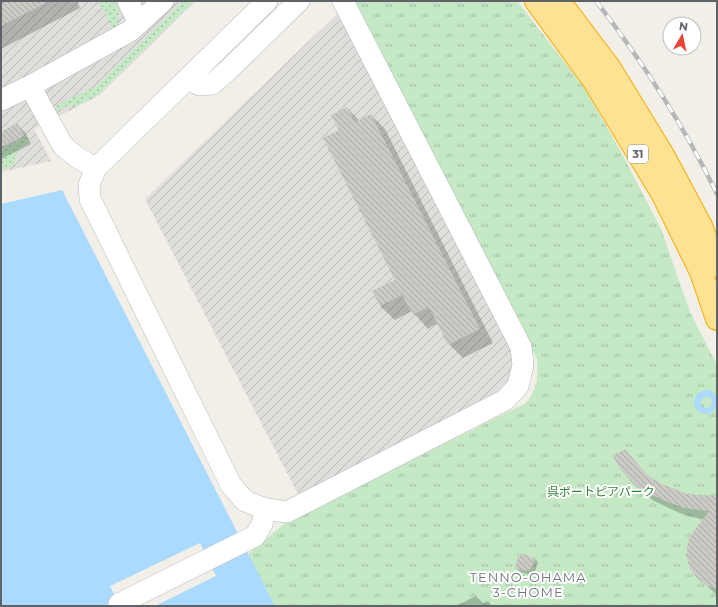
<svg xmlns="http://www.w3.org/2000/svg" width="718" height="607" font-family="Montserrat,'Noto Sans JP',sans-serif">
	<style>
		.industrial { fill: url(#industrial-furrows) }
		.grass { fill: url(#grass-dots) }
		.park { fill: url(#park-tufts) }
		.water { fill: #aadaff; fill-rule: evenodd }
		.pier { fill: #f1efe8 }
		.shadow { fill: #0003 }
		.building { fill: url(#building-back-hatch) }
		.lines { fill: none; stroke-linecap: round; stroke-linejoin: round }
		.minor-casing { stroke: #b5b8bc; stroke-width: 22 }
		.highway-casing { stroke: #f9ab00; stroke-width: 24 }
		.minor { stroke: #fff; stroke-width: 21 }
		.highway { stroke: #fde293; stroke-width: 22 }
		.rail-casing { stroke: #b6b7b8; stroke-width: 4.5 }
		.rail { stroke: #fff; stroke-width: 3; stroke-dasharray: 9; stroke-linecap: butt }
		.labels { text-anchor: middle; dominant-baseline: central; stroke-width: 4; stroke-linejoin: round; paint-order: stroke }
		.shield { fill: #fff; stroke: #8f9295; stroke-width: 1 }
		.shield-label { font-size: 11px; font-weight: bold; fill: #5f6368 }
		.park-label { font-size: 12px; fill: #348238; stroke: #fff }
		.neighbourhood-label { font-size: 13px; letter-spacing: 1px; fill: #70757a; stroke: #fff }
	</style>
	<defs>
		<pattern id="industrial-furrows" width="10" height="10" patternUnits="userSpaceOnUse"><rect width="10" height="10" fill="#e0deda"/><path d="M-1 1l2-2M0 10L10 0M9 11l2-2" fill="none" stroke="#b9b8b5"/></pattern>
		<pattern id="grass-dots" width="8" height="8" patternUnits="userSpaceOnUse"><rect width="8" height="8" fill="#c5e8c5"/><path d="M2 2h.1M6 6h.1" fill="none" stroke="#a3c0a4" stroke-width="1.8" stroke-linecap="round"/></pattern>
		<pattern id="park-tufts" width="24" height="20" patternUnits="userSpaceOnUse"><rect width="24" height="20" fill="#c5e8c5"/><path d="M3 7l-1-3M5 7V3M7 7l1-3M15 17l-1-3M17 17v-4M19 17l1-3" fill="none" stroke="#a3c0a4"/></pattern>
		<pattern id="building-back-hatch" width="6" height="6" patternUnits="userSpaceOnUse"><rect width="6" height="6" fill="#cccac5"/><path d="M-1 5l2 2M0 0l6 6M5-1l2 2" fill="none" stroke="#a9a8a4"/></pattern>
	</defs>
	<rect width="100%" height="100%" fill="#f1efe8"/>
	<g class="industrial">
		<path d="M1,1H196L100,95L34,129L51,161L1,172Z"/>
		<path d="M338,13L512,350L516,363L512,379L499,394L299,496L145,199Z"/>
	</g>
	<g class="grass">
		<path d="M99,1H115C120,9 121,21 115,28H112Z"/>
		<path d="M183,1H194L99,94L74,107L72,104L54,112L56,105L97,86Z"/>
		<path d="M26,136L31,140L15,155L14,166L1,169V149Z"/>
	</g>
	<path class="park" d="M351,1H517L583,86L620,150L661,229L690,312L717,365V606H275L248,554L285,523L526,403C538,386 538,380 537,359Z"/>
	<g class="water">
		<path d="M62,190L275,606H1V204Z"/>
		<path d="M707,390L711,391L717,396C718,426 686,412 696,396C699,392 703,391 707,390ZM708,396L712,399V404L710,407L705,408L701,406L700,402L704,397Z"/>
	</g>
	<path class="pier" d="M200,543L216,576L155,606H120L110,586Z"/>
	<g class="shadow">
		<path d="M1,1H77L80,8L1,49Z"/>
		<path d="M347,108L360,121L371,115L385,129L493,343L463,358L449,344L438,323L428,329L412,311L395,320L380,306L396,281L340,130Z"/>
		<path d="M17,125L25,132L31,144L1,159V133Z"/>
		<path d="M625,451L650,478L661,485L687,495L715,497L717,499V595L699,578L704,520L682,514L654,501L642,492L630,480Z"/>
		<path d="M534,558L538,562L535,572L530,575L520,572L516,568Z"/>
		<path d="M476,596L483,603L488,601L492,606H456Z"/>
	</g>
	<g class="building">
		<path d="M1,1H50L1,26Z"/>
		<path d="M347,107L355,122L371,114L480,329L448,345L429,307L413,315L402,295L380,306L372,291L395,280L323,138L339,130L331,115Z"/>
		<path d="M17,123L24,136L1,147V132Z"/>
		<path d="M625,449L642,469L651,478L662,484L687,494L716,496L717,500V589L706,585L698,579L690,569L687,558V547L690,536L709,511L685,508L670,503L641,490L630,480L620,469L613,456Z"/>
		<path d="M524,554L535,558L532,568L526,571L515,568L518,557Z"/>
	</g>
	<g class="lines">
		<g class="minor-casing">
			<g id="minor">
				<path d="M128,1L139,23"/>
				<path d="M267,1L96,168L89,185L90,199L231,485L245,501L266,509L287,512L505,400L518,386L523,365L521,347L343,1"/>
				<path d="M189,79L200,85L212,84L226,72L299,1"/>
				<path d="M30,86L63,146L78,158L96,168"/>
				<path d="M1,100L30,86L130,31L163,1"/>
				<path d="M119,604L255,536L262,524L266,509"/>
			</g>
		</g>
		<g class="highway-casing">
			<g id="highway">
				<path d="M536,1L594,81L662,193L701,272L717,319"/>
				<path d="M559,1L609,67L663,155L701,226L717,266"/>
			</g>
		</g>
		<use href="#minor" class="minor"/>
		<use href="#highway" class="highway"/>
		<g class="rail-casing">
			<path id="rail" d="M596,1C642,61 684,126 717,194"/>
		</g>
		<use href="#rail" class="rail"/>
	</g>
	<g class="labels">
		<rect class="shield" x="628" y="145" width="20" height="18" rx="3"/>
		<g class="shield-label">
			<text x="638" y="154">31</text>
		</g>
		<g class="park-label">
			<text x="601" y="491">呉ポートピアパーク</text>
		</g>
		<g class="neighbourhood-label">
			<text x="528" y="577">TENNO-OHAMA<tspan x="528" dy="15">3-CHOME</tspan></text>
		</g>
	</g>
	<rect width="718" height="607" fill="none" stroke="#5f6368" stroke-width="4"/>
	<g transform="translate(682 36) rotate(9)"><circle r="19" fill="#ffffff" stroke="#bfc1c3"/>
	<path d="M0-3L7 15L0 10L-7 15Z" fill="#ea4335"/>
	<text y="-6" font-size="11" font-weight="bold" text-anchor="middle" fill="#5f6368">N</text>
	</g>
</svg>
